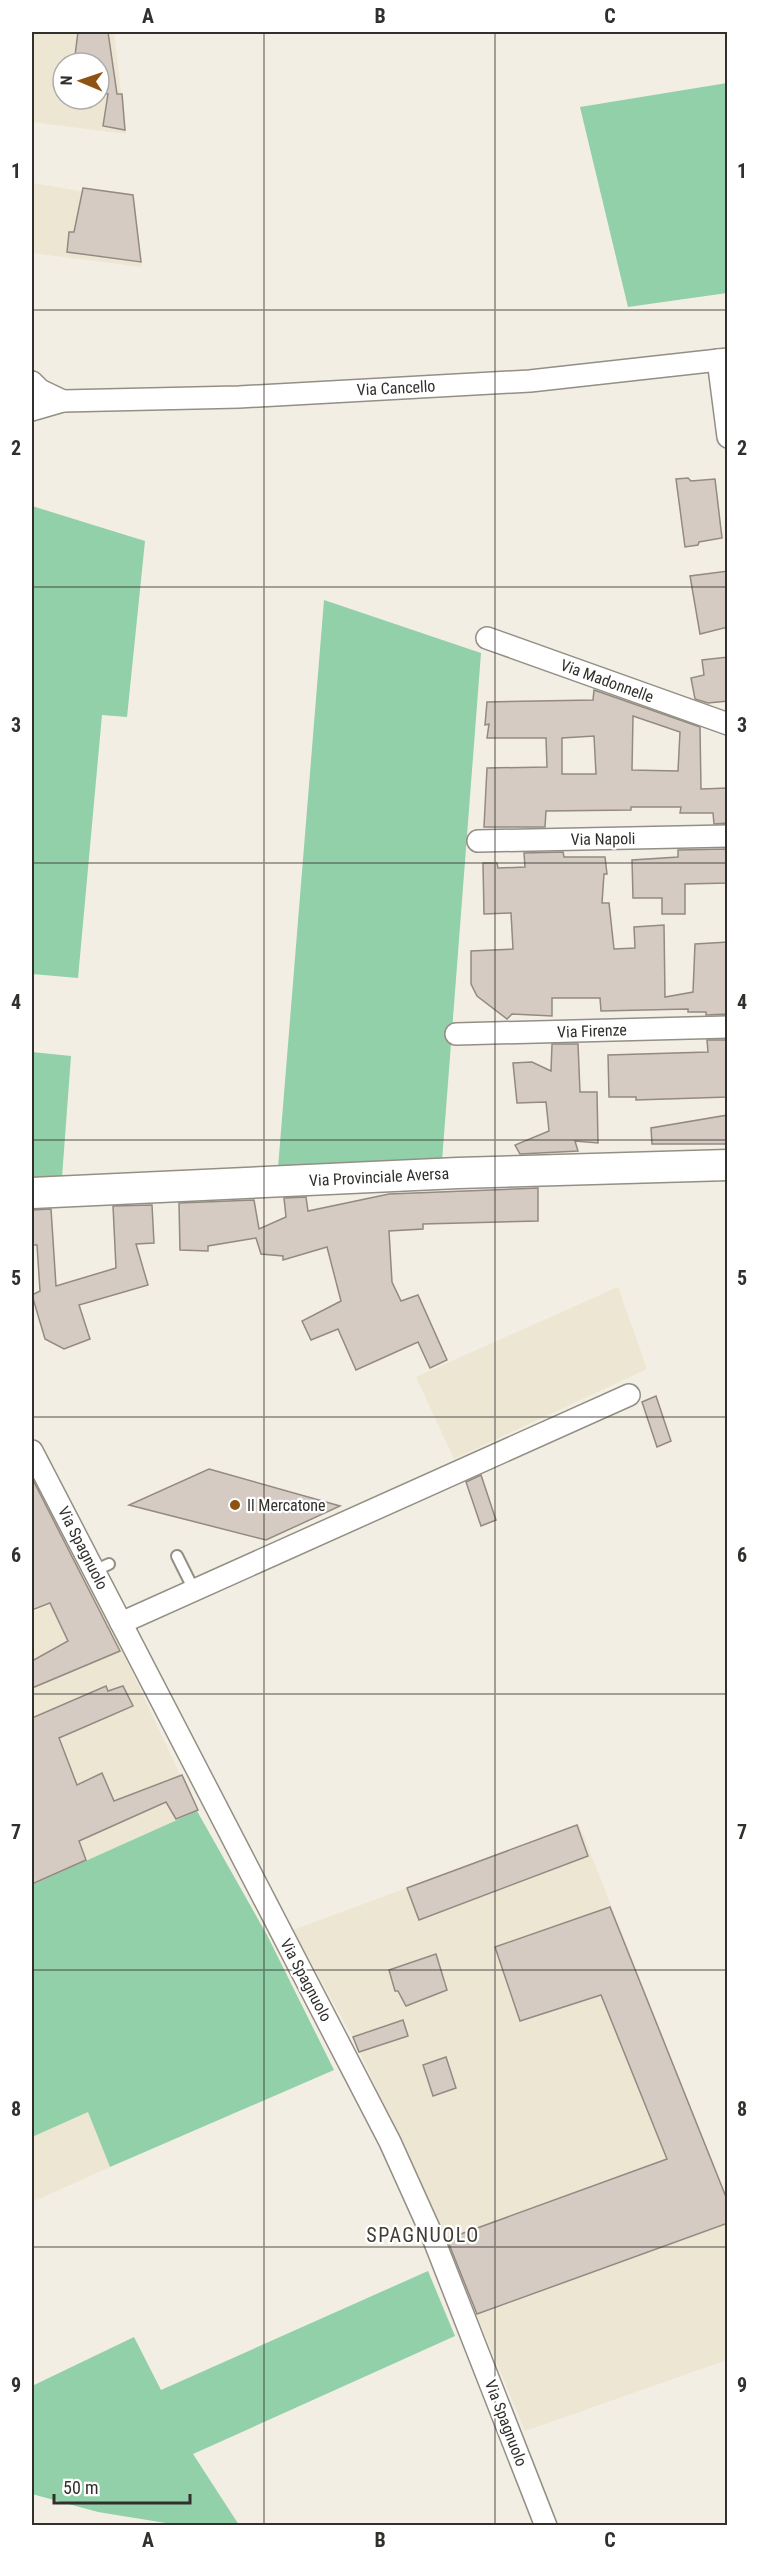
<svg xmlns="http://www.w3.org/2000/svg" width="759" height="2557" font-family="'Roboto Condensed',sans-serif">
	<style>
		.built { fill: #ede6d3; fill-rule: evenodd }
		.green { fill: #91d0a8 }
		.building { fill: #d5cbc3; stroke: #938a82; stroke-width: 1.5; fill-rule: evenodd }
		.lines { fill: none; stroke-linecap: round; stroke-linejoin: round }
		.lane-casing { stroke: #938f84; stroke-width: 14 }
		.street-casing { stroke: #938f84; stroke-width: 24 }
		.secondary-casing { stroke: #938f84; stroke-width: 33 }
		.lane { stroke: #fff; stroke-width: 10 }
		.street { stroke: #fff; stroke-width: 21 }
		.secondary { stroke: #fff; stroke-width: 30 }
		.grid { fill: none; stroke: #32302c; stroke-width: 1.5; stroke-opacity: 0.55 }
		.poi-dot { fill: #8e5212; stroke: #fff; stroke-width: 2 }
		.labels { text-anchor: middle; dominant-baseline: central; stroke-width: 4.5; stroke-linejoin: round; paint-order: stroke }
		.street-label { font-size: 16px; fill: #32302c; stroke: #fff }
		.poi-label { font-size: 16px; fill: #32302c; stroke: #fff; text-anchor: start }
		.quarter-label { font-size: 20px; letter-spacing: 1.5px; fill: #413d34; stroke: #fff }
		.neatline { fill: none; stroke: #32302c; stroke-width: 2 }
		.grid-label { font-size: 20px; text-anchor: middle; font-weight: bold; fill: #32302c }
	</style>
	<rect width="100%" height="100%" fill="#f3eee3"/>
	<g class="built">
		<path d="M32,32H114L126,134L32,122ZM63,63H99V99H63Z"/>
		<path d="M32,183L133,200L142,267L32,253Z"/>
		<path d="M618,1287L647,1369L454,1459L416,1377Z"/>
		<path d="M92,1586L197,1811L32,1885V1612Z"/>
		<path d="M579,1824L727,2199V2360L525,2431L438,2222L354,2040L293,1930Z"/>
		<path d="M88,2111L110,2167L32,2202V2137Z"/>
	</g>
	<g class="green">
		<path d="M727,83V293L628,307L580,107Z"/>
		<path d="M32,506L145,541L127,717L102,715L78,978L32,974Z"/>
		<path d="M324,600L481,653L442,1161L278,1168Z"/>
		<path d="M32,1052L71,1056L62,1177L32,1178Z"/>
		<path d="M197,1811L267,1935L334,2070L110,2167L88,2112L32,2137V1885Z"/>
		<path d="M428,2271L455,2336L193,2454L239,2525H178L98,2512L32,2494V2386L134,2337L161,2390Z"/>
	</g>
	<g class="building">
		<path d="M78,32H108L117,94H122L125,130L103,126L108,94L99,93V63H74Z"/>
		<path d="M83,188L133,195L141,262L67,252L69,232H74Z"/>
		<path d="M688,478L691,481L715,479L722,538L699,542L698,545L685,547L676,479Z"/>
		<path d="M728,571V627L700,634L690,576Z"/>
		<path d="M728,657V701L708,703L695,699L691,678L704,675L702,660Z"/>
		<path d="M594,690L700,727L701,789L728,788V823L714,824L713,813H680L681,807H631V810L546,811L545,827H484L487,768L547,767L546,738H487L489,724L485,725L487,702L593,700ZM633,716L680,732L678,771L632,770ZM594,736L596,774H562V738Z"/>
		<path d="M728,849V883L685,884V914H662V898H633L632,860L678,857V850Z"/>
		<path d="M563,852L564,857H605L607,874H604L602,903H609L614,949L635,948L634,927L664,925L665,997L693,992L695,944L728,942V1014L706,1015V1012H688V1009L601,1011L600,998H552V1016L512,1014L507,1019L477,996L471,984V951L513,949L511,913L484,914L483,863H497L498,868L525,867L524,853Z"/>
		<path d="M707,1040H728V1097L636,1100V1097H609L608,1055L708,1052Z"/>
		<path d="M552,1044H578L580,1092H597L598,1143L575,1141L578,1151L520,1154L515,1145L549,1131L546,1102L517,1103L513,1063L532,1062L551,1071Z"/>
		<path d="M728,1115V1144H652L651,1128Z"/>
		<path d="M538,1188V1221L423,1224V1229L389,1231L392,1282L401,1301L418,1295L447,1360L430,1368L418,1342L356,1370L338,1329L311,1340L302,1321L341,1301L327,1247L283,1260V1256L261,1254L256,1238L208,1246V1251L180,1250L179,1203L254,1200L259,1229L286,1217L284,1198L306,1197L308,1211L389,1194Z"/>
		<path d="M152,1205L154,1243L136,1244L148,1285L79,1305L90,1339L64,1349L45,1339L32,1295L40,1291L37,1245H32V1210L51,1209L56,1286L116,1268L113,1206Z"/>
		<path d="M656,1396L671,1441L657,1447L642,1402Z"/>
		<path d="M209,1469L340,1506L266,1540L129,1505Z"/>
		<path d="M481,1475L496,1520L481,1526L466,1482Z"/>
		<path d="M32,1478L120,1651L32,1688V1661L68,1641L50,1603L32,1610Z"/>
		<path d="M106,1686L108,1691L123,1686L133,1706L59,1738L77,1785L102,1773L114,1801L182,1775L198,1810L176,1819L166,1802L79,1841L86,1860L32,1884V1718Z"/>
		<path d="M577,1825L588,1856L419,1920L407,1888Z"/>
		<path d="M610,1907L728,2202V2223L477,2314L447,2239L667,2159L601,1995L520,2021L495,1947Z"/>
		<path d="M436,1954L447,1990L406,2006L398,1991H395L389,1970Z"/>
		<path d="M403,2020L408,2036L359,2052L353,2037Z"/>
		<path d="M446,2057L456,2088L433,2096L423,2065Z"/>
	</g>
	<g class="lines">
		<g class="lane-casing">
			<g id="lane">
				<path d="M177,1556L194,1590"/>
				<path d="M94,1571L109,1564"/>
			</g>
		</g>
		<g class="street-casing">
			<g id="street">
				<path d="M718,360L728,437"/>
				<path d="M32,382L40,390L63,401L32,410"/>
				<path d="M63,401L239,397L530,381L728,359"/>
				<path d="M487,638L728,724"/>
				<path d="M478,841L728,836"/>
				<path d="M456,1034L728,1027"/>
				<path d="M32,1451L390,2142L432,2235L546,2526"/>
				<path d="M121,1623L629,1395"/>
			</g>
		</g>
		<g class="secondary-casing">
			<path id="secondary" d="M32,1193L458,1173L728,1165"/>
		</g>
		<use href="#lane" class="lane"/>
		<use href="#street" class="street"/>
		<use href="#secondary" class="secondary"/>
	</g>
	<path class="grid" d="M264,32V2526M495,32V2526M32,310H728M32,587H728M32,863H728M32,1140H728M32,1417H728M32,1694H728M32,1970H728M32,2247H728"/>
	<circle class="poi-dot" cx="235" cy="1505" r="6"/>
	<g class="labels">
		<g class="street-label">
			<text transform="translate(396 388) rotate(-3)">Via Cancello</text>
			<text transform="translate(607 681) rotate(20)">Via Madonnelle</text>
			<text transform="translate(603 839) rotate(-1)">Via Napoli</text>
			<text transform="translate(592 1031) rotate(-2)">Via Firenze</text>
			<text transform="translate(379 1177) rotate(-3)">Via Provinciale Aversa</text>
			<text transform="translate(83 1548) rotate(63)">Via Spagnuolo</text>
			<text transform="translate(306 1980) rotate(62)">Via Spagnuolo</text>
			<text transform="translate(506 2423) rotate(69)">Via Spagnuolo</text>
		</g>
		<g class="poi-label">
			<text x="247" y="1505">Il Mercatone</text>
		</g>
		<g class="quarter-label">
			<text x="423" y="2235">SPAGNUOLO</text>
		</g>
	</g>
	<rect width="759" height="2557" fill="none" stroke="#ffffff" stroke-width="66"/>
	<g transform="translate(81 81) rotate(272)"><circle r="28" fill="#ffffff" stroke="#adacab" stroke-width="1.5"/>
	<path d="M0-4.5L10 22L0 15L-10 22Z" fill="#8e5212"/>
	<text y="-9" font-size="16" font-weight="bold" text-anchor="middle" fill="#32302c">N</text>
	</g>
	<path d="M54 2494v9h136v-9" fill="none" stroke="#32302c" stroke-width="3"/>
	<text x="63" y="2494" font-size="18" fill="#32302c" stroke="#ffffff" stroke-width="4.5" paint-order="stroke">50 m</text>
	<rect x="33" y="33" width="693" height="2491" class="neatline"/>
	<g class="grid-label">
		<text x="148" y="23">A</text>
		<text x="380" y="23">B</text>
		<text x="610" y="23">C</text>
		<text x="16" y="178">1</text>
		<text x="742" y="178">1</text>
		<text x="16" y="455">2</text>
		<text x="742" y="455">2</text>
		<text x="16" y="732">3</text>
		<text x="742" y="732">3</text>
		<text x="16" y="1009">4</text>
		<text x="742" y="1009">4</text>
		<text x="16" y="1285">5</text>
		<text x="742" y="1285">5</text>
		<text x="16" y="1562">6</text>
		<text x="742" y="1562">6</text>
		<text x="16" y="1839">7</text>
		<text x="742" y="1839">7</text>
		<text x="16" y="2116">8</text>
		<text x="742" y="2116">8</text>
		<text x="16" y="2392">9</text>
		<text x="742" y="2392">9</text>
		<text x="148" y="2547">A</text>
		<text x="380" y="2547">B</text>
		<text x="610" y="2547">C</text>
	</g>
</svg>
